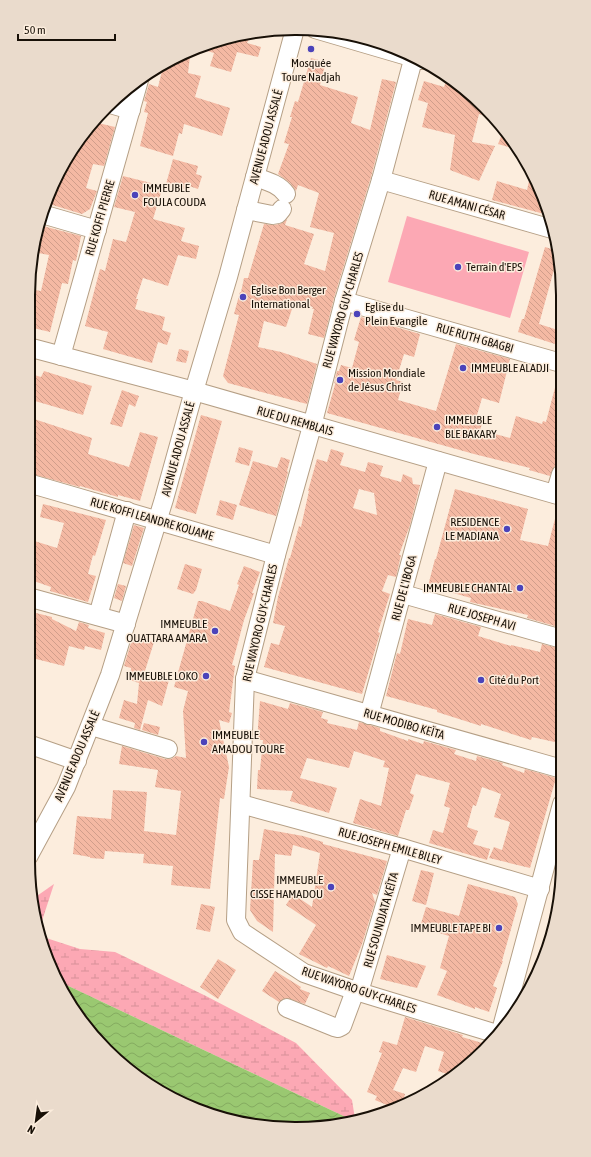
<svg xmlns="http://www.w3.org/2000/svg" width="591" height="1157" font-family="'Asap Condensed',sans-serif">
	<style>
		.wetland { fill: url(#wetland-marsh) }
		.garden { fill: #fca8b4 }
		.water { fill: url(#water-waves) }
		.building { fill: url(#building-back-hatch); fill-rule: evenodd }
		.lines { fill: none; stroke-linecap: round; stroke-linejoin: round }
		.minor-casing { stroke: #b59f85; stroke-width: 20 }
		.minor { stroke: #fff; stroke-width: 18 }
		.poi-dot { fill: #4b43ba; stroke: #fceddd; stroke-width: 1.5 }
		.labels { text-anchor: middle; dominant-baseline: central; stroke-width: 3; stroke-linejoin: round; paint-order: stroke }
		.poi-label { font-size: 12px; fill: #181007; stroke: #fceddd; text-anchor: start }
		.street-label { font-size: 12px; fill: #181007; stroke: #fceddd }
		.rim { fill: none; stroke: #181007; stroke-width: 2 }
	</style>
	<defs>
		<pattern id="wetland-marsh" width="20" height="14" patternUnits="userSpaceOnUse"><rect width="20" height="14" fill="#fca8b4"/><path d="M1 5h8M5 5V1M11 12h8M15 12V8" fill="none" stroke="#d79099"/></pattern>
		<pattern id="water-waves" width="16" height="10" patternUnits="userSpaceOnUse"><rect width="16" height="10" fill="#9ac871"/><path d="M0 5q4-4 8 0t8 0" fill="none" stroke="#84ab60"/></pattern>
		<pattern id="building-back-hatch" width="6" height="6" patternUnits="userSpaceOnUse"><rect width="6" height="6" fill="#f4b9a3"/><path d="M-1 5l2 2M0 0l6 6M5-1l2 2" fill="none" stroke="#d09e8b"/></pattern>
	</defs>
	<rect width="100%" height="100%" fill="#fceddd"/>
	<g class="wetland">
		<path d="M54,884L39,930L34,898Z"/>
		<path d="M40,936L80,949L115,952L206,996L296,1043L352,1100L355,1119L352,1120L60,982L42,948Z"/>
	</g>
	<path class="garden" d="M407,216L529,252L510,318L388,282Z"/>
	<path class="water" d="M60,982L352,1120L330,1127L243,1124L193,1109L147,1084L83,1025Z"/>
	<g class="building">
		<path d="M252,32L247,43L261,47L258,57L237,52L231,72L210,66L214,53L197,48L209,42Z"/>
		<path d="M183,54L190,56L188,73L201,76L195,97L230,108L222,136L184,124L182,134L179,133L173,156L140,146L148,113L144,112L147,102L144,101L149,84L158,87L164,63Z"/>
		<path d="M311,58L326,62L320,85L358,97L351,123L370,130L382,79L396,82L371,177L334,298L324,338L308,334L314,309H312L313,307L294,303L286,327L264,321L258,347L281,352L317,364L307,404L228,383L223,376L239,315L234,314L240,292H241L244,278H248L264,224L273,225L280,224L287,219L285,225L314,234L304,264L325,271L334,233L310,227L319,193L298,185L296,191L290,183L278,174L289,144L284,143L292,117H290L295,101L298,102Z"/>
		<path d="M424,81L444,87L446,81L460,85L494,119L479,114L472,142L495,146L479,181L450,170L455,135L422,127L428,103L418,100Z"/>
		<path d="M94,122L115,127L104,166L93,164L86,188L97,191L90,209L82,214L46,203L55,177L83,133Z"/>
		<path d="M504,129L508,133L518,150L498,144Z"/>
		<path d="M173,159L198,166L196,174L202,176L198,189L189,186L188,190L166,184Z"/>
		<path d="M531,172L543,193L548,215L492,200L497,181L527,190Z"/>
		<path d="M123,176L163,186L153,219L185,228L181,241L199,246L196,259L178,255L168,286L143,278L136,299H138L135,309L165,317L162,330L171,333L167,345L158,342L152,363L103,349L108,332L85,326L100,269L105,271L113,239L126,242L135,212L114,207Z"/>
		<path d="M39,225L81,236L76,261L73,260L68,284L62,283L50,332L29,327V289L41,291L49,255L33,252Z"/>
		<path d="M545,247L558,251L561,260V267L555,266L539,324L561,331V346L518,332L522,319H524Z"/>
		<path d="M361,317L420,334L414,357L404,354L396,380L403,382L398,400L436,411L456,344L510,359L499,403L482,398L475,422L482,424L480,430L510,438L516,416L542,424L543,421L546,422L558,376H561V447L556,465L554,467L550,476L529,470L530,468L474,454L327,413L336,381L334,384L337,371H339L341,365L352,368L359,342L354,340Z"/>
		<path d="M179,349L189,351L186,363L176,361Z"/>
		<path d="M44,371L92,386L83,415L28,399V373L41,377Z"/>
		<path d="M122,390L139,396L135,407L129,404L122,427L110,424Z"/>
		<path d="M201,415L222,421L196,514L175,508Z"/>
		<path d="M28,417L92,438L88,454L129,467L140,432L158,437L140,501L118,495V497L80,486V487L28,473Z"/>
		<path d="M239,447L253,451L249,466L235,462Z"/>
		<path d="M331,449L344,453L340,465L365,472L368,462L383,466L380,476L401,482L403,474L412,478L413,484L420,485L410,525L399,555H401L396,577L388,575L382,591L390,594L378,632L380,633L362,694L264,667L271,643L279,645L285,626L273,623L278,597L289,558H290L299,526L301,527L309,491H308L317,459L327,462ZM359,489L374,493L377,515L353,508Z"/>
		<path d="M281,457L290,460L287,471L288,472L276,516L239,505L253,461L277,468Z"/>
		<path d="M455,489L528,509L520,540L548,546L558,507H561L562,628L527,618L528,615L470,602L471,598L428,586L435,559H436Z"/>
		<path d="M220,500L237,505L233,520L216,515Z"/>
		<path d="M43,504L106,520L95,556L93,555L88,574L96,576L88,602L50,591L51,587L28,579V539L57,548L64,523L40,517Z"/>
		<path d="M134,525L144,528L132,566L123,563Z"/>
		<path d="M185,564L202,569L196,590L193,594L177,589Z"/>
		<path d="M244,566L260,572L252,593H254L244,620L232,665L235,666L229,712L232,713L229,723L219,720L229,767L224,799L220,798L210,889L171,885L173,866L143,863L144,854L105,851L104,859L90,858V857L73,854L77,816L111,819L113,790L147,792L144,831L176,835L181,791L155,787L158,770L119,764L122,746L165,759H171L176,756L186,758L183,711L188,691L174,687L198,601H202L230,611L239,585L237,584Z"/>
		<path d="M118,584L126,586L122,601L114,598Z"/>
		<path d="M28,611L52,617V619L76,631L79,622L89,625L88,628L105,633L101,650L85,646L84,650L69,646L64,666L28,657Z"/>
		<path d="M435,614L481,627L478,636L511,646V645L540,652L542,644L562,649V729L559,743L532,737L531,740L481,724V726L437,712V710L386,696L397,653L400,654L408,619L432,625Z"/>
		<path d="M133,636L154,642L144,674L169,680L162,706L148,700L140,730L134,728L135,723L119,718L124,700L137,704L139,683L130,680L131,668L124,666Z"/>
		<path d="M260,701L288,709L290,703L323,712L321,718L328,720L327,723L357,730L359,722L380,728V731L408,741V739L423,744L424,741L456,750L454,754L476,761L477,756L503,763L502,765L524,773L525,769L556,778L530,868L489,858L494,847L502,850L510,822L494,817L501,794L482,787L476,806L473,805L467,827L478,831L473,844L490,849L487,860L429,843L433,830L443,833L450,808L444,806L450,783L416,774L410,793L414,795L409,810H406L398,836L353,823L360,799L381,806L389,768L383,767L385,761L354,751L349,768L307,758L300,778L337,788L329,813L290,801L293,791L257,789L258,770H260L263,740H257Z"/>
		<path d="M144,723L160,727L158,735L142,730Z"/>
		<path d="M264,829L303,836L323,842V844L387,861L377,895L372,893L375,902L362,944L349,976L328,966L327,968L299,954L316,925L286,905L293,894L312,907L320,853L293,845L291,856L275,854L273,932L257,921L250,910L253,860H259Z"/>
		<path d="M421,870L434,873L426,905L412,901Z"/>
		<path d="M468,884L515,897L518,904L502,961H503L493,986L497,988L489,1012L475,1007V1009L437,995L447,971L440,968L449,936L420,927L426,907L459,916Z"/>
		<path d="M201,904L215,907L210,932L196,929Z"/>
		<path d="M387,955L426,966L417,988L380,979Z"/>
		<path d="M218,959L236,970L218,999L200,987Z"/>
		<path d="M275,971L301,987L300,989L310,993L305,1004L286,998L279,1002L262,991Z"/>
		<path d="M405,1017L463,1035L462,1037L489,1045L485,1050L450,1075L438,1071L444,1052L425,1046L416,1072L403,1068L393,1090L405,1094L404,1098L414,1101L394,1108L375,1100L377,1096L367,1092L382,1053L379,1052L383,1041L397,1045Z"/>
	</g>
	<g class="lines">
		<g class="minor-casing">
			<g id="minor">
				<path d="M315,29L421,60"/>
				<path d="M414,56L381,180L344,301L312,426L276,555L245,679L236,920L242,932L304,973L359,992L497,1034"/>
				<path d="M110,104L131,110"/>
				<path d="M255,177C267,181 279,184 286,194"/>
				<path d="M381,180L552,229"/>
				<path d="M246,210L272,215L278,214L282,209"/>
				<path d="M42,214L97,230"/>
				<path d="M344,301L561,363"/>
				<path d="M28,347L194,391L561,496"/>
				<path d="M61,356L139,80"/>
				<path d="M28,483L276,555"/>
				<path d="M555,494L561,474"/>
				<path d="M403,594L562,639"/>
				<path d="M28,597L126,624"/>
				<path d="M98,616L127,511"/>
				<path d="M245,679L562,769"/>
				<path d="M369,715L438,461"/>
				<path d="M91,726L168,749"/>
				<path d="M28,744L77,761"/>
				<path d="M241,804L402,848L540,889"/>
				<path d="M28,857L66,787L110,675L164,499L194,391L228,277L295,29"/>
				<path d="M359,992L402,848"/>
				<path d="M287,1008L334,1027L338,1028L342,1026L355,991"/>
				<path d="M502,1027L562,804"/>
			</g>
		</g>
		<use href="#minor" class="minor"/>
	</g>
	<g class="poi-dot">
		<circle cx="311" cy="49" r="4"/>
		<circle cx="135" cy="195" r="4"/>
		<circle cx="458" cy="267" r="4"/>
		<circle cx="243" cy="297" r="4"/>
		<circle cx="357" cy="314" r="4"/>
		<circle cx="463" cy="368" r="4"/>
		<circle cx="340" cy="380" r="4"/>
		<circle cx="437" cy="427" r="4"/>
		<circle cx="507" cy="529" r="4"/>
		<circle cx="520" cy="588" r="4"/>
		<circle cx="215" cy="631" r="4"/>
		<circle cx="206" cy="676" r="4"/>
		<circle cx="481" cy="680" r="4"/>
		<circle cx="204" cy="742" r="4"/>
		<circle cx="331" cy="887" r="4"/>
		<circle cx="499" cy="928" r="4"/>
	</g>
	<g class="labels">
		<g class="poi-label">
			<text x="311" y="63" text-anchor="middle">Mosquée<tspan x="311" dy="14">Toure Nadjah</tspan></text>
			<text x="143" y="188">IMMEUBLE<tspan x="143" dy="14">FOULA COUDA</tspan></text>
			<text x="466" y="267">Terrain d'EPS</text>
			<text x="251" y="290">Eglise Bon Berger<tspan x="251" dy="14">International</tspan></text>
			<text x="365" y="307">Eglise du<tspan x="365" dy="14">Plein Evangile</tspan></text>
			<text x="471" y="368">IMMEUBLE ALADJI</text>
			<text x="348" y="373">Mission Mondiale<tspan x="348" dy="14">de Jésus Christ</tspan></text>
			<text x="445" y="420">IMMEUBLE<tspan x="445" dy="14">BLE BAKARY</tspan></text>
			<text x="499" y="522" text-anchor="end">RESIDENCE<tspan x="499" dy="14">LE MADIANA</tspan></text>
			<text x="512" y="588" text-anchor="end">IMMEUBLE CHANTAL</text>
			<text x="207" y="624" text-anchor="end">IMMEUBLE<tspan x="207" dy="14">OUATTARA AMARA</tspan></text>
			<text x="198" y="676" text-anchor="end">IMMEUBLE LOKO</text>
			<text x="489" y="680">Cité du Port</text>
			<text x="212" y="735">IMMEUBLE<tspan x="212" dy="14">AMADOU TOURE</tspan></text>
			<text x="323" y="880" text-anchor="end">IMMEUBLE<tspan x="323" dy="14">CISSE HAMADOU</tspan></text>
			<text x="491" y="928" text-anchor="end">IMMEUBLE TAPE BI</text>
		</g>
		<g class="street-label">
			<text transform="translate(266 137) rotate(-75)">AVENUE ADOU ASSALÉ</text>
			<text transform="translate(467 205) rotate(16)">RUE AMANI CÉSAR</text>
			<text transform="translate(100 218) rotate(-74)">RUE KOFFI PIERRE</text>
			<text transform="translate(343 310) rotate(-74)">RUE WAYORO GUY-CHARLES</text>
			<text transform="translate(475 338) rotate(16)">RUE RUTH GBAGBI</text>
			<text transform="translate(295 421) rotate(16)">RUE DU REMBLAIS</text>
			<text transform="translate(178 449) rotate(-75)">AVENUE ADOU ASSALÉ</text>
			<text transform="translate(152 519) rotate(16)">RUE KOFFI LEANDRE KOUAME</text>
			<text transform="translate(404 588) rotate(-75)">RUE DE L'IBOGA</text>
			<text transform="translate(482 617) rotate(16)">RUE JOSEPH AVI</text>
			<text transform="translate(260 623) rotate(-77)">RUE WAYORO GUY-CHARLES</text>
			<text transform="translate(404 724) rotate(16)">RUE MODIBO KEÏTA</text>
			<text transform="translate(77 756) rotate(-67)">AVENUE ADOU ASSALÉ</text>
			<text transform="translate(390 846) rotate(16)">RUE JOSEPH EMILE BILEY</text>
			<text transform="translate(381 920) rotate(-74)">RUE SOUNDJATA KEÏTA</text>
			<text transform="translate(359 990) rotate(19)">RUE WAYORO GUY-CHARLES</text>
		</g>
	</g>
	<path d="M0 0H591V1157H0ZM295 35H296A260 260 0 0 1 556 295V862A260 260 0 0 1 296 1122H295A260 260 0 0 1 35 862V295A260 260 0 0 1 295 35Z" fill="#eadbcc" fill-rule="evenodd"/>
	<path class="rim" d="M295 35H296A260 260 0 0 1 556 295V862A260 260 0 0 1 296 1122H295A260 260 0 0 1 35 862V295A260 260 0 0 1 295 35Z"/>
	<g transform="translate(36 1121) rotate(209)" stroke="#fceddd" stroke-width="3" paint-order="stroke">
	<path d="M0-3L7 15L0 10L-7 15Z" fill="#181007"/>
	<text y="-6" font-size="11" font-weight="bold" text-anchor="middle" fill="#181007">N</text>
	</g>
	<path d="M18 34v6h97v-6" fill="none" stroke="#181007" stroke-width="2"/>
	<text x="24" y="34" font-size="12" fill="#181007" stroke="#fceddd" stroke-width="3" paint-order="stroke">50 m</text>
</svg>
